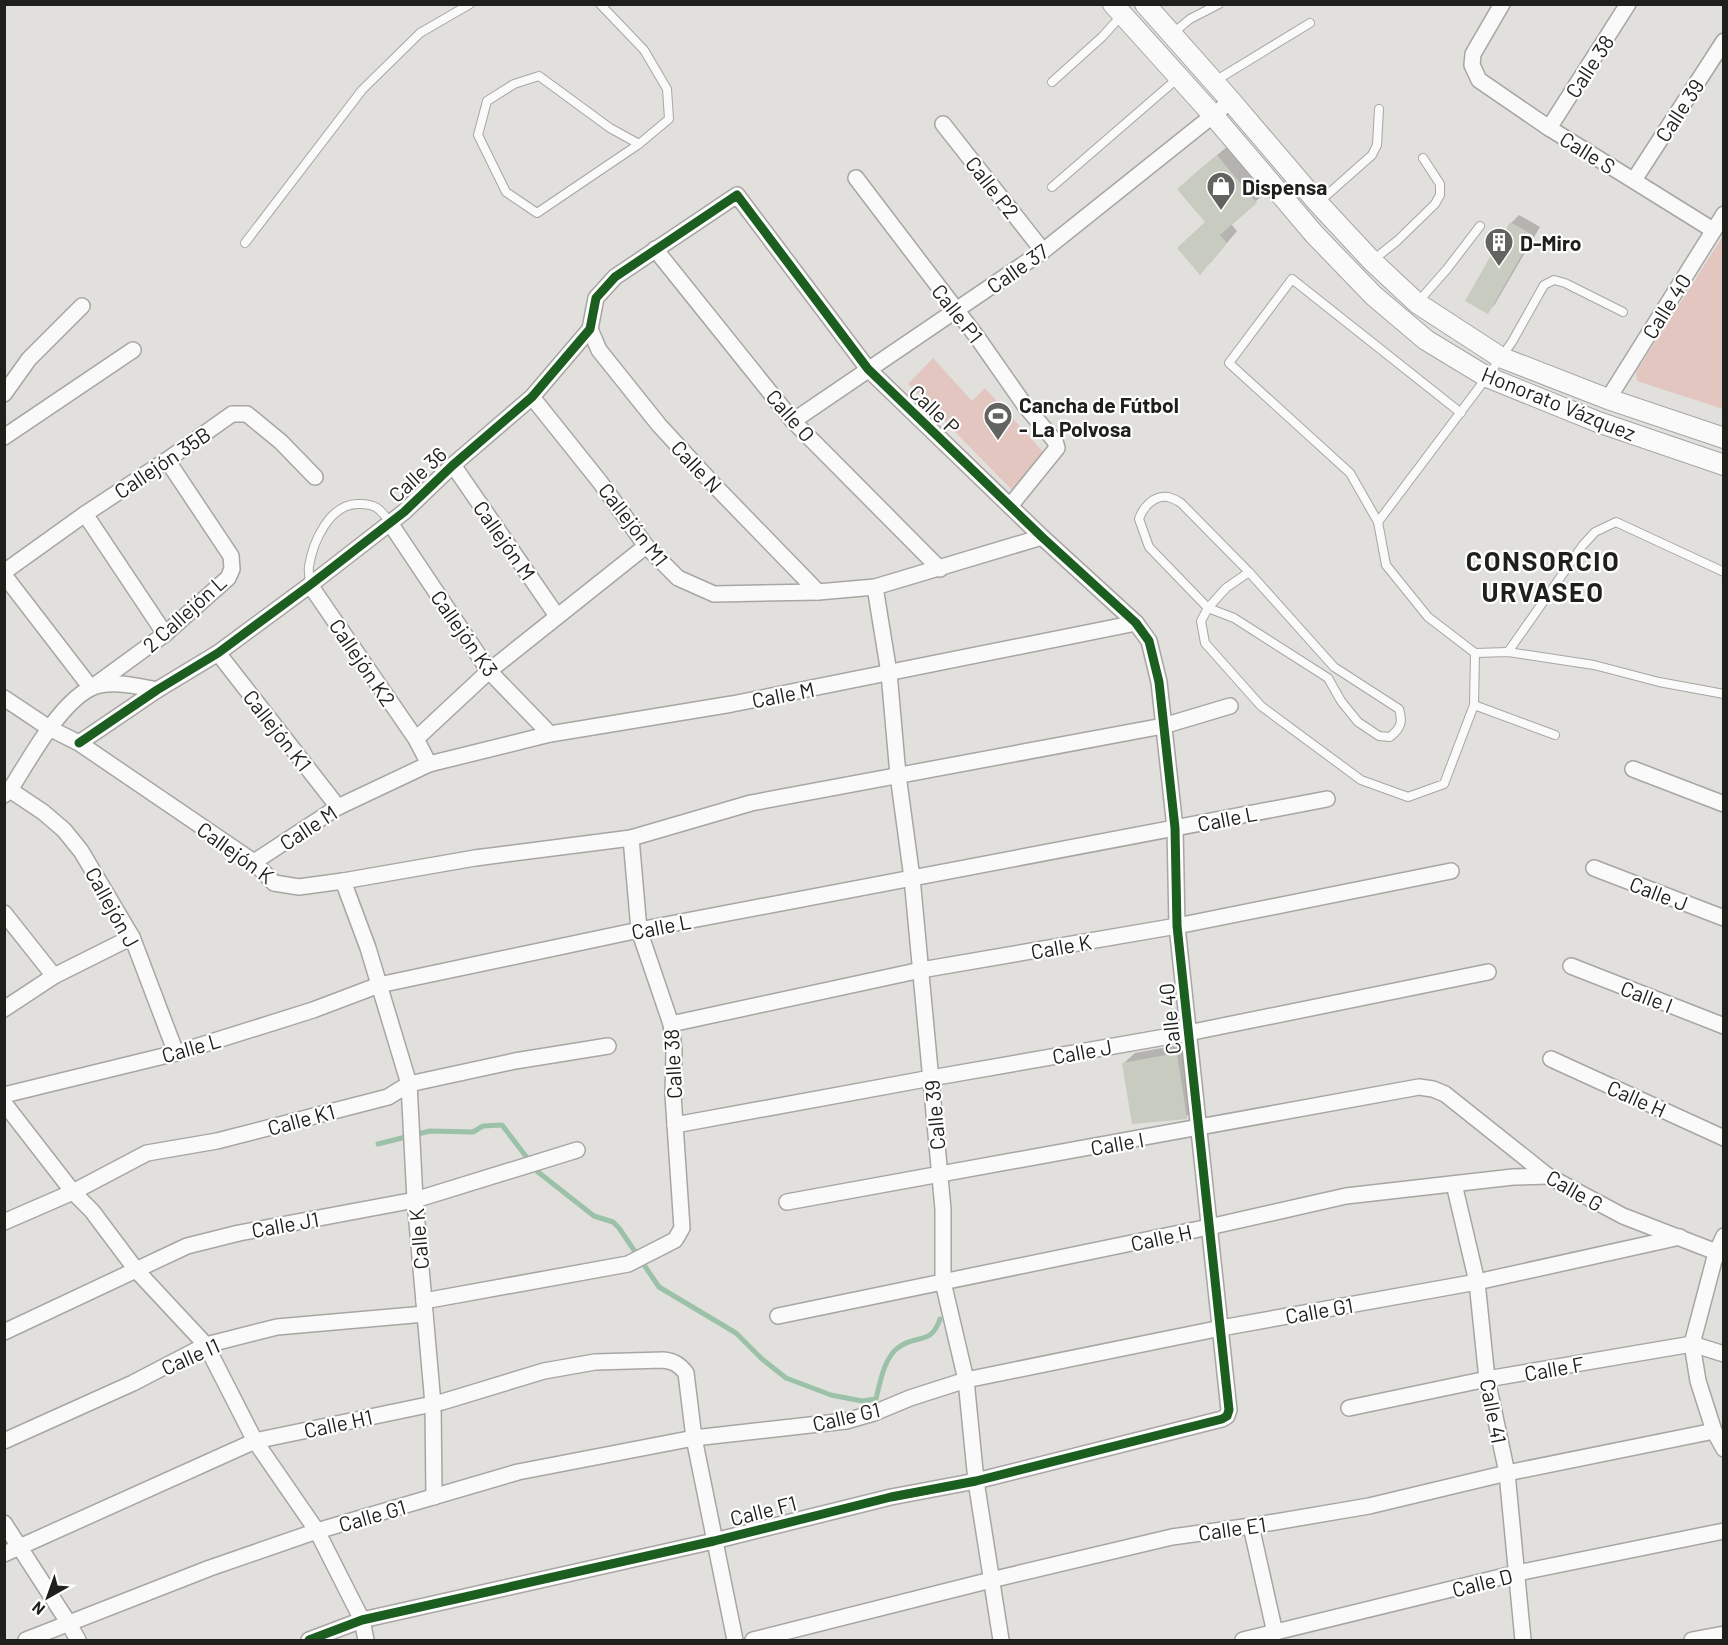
<svg xmlns="http://www.w3.org/2000/svg" width="1728" height="1645" font-family="Barlow,sans-serif">
	<style>
		.green { fill: #e4c6c1 }
		.shadow { fill: #0003 }
		.lines { fill: none; stroke-linecap: round; stroke-linejoin: round }
		.stream { stroke: #9bc2a8; stroke-width: 5 }
		.building { fill: #c8cbbf }
		.service-casing { stroke: #a7a6a3; stroke-width: 10 }
		.minor-casing { stroke: #a7a6a3; stroke-width: 18 }
		.tertiary-casing { stroke: #a7a6a3; stroke-width: 22 }
		.service { stroke: #fafafa; stroke-width: 8 }
		.minor { stroke: #fafafa; stroke-width: 15 }
		.tertiary { stroke: #fafafa; stroke-width: 20 }
		.cycleway-casing { stroke: #fff; stroke-width: 13 }
		.cycleway { stroke: #1b5e20; stroke-width: 9 }
		.labels { text-anchor: middle; dominant-baseline: central; stroke-width: 4.5; stroke-linejoin: round; paint-order: stroke }
		.street-label { font-size: 21px; fill: #1f1f1c; stroke: #fff }
		.poi-label { font-size: 21px; font-weight: bold; fill: #1f1f1c; stroke: #fff; text-anchor: start }
		.district-label { font-size: 27px; font-weight: bold; letter-spacing: 1.5px; fill: #1f1f1c; stroke: #fff }
	</style>
	<rect width="100%" height="100%" fill="#e1e0dd"/>
	<g class="green">
		<path d="M1723,236V409L1637,381L1636,372Z"/>
		<path d="M933,358L972,401L985,388L1045,454L1013,491L908,384Z"/>
	</g>
	<g class="shadow">
		<path d="M1229,145L1267,191L1231,224L1237,231L1211,262L1206,222L1190,178Z"/>
		<path d="M1519,215L1540,227L1495,304L1487,313L1511,223Z"/>
		<path d="M1188,1043L1197,1106L1186,1117L1123,1064L1135,1053Z"/>
	</g>
	<g class="lines">
		<path class="stream" d="M378,1144L430,1131L473,1132L483,1126L502,1125L538,1172L594,1216L613,1222L619,1228L659,1287L736,1333L762,1359L786,1378L831,1395L862,1401L876,1399C880,1383 884,1357 899,1347C917,1334 931,1346 940,1319"/>
	</g>
	<g class="building">
		<path d="M1217,155L1257,203L1220,235L1227,243L1200,275L1177,248L1205,222L1177,189Z"/>
		<path d="M1510,222L1533,235L1488,314L1465,301Z"/>
		<path d="M1177,1053L1187,1119L1132,1124L1122,1063Z"/>
	</g>
	<g class="lines">
		<g class="service-casing">
			<g id="service">
				<path d="M600,4L644,50L667,89L669,119L639,144L537,213L506,192L478,135L487,101L514,84L539,76L610,128L639,144"/>
				<path d="M1172,34L1190,19L1219,4"/>
				<path d="M1215,81L1310,23"/>
				<path d="M1052,82L1102,37L1121,16"/>
				<path d="M1052,187L1178,78"/>
				<path d="M1319,202L1372,155L1377,145L1379,109"/>
				<path d="M245,243L362,90L420,33L470,4"/>
				<path d="M1373,260L1397,241L1435,204L1440,195V184L1423,158"/>
				<path d="M1418,302L1447,269L1480,226"/>
				<path d="M1461,413L1292,279L1229,363L1350,473L1378,522L1487,377L1512,342L1544,285L1554,280L1565,283L1623,312"/>
				<path d="M1378,522L1386,565L1428,617L1475,653L1508,652L1594,665L1659,682L1724,694"/>
				<path d="M1249,572L1226,588L1208,608L1149,547L1139,519C1143,507 1154,495 1168,497C1172,498 1178,501 1181,503L1249,572L1334,667L1399,709C1403,722 1401,728 1390,737L1379,736L1358,722L1341,701L1328,678L1234,618L1208,608L1201,621L1205,643L1261,706L1361,780L1408,797L1444,784L1474,705L1475,653"/>
				<path d="M310,585C310,579 308,572 309,566C313,542 329,505 357,504C375,503 381,509 390,523"/>
				<path d="M1508,652L1583,545L1595,532L1616,522L1724,572"/>
				<path d="M1474,705L1555,735"/>
			</g>
		</g>
		<g class="minor-casing">
			<g id="minor">
				<path d="M1502,4L1473,54L1472,65L1479,80L1549,128L1713,230"/>
				<path d="M943,124L1043,251"/>
				<path d="M1549,128L1628,4"/>
				<path d="M856,178L977,337L1026,407L1055,441L1057,448L1010,506"/>
				<path d="M1634,180L1724,41"/>
				<path d="M655,249L793,421L940,569"/>
				<path d="M590,329L599,350L659,425L715,486L818,592"/>
				<path d="M4,394L29,359L82,306"/>
				<path d="M532,397L600,482L646,546L678,578L714,594L818,592L875,587L1042,537"/>
				<path d="M1608,399L1724,214"/>
				<path d="M793,421L1043,251L1231,101"/>
				<path d="M4,437L133,350"/>
				<path d="M453,465L557,616"/>
				<path d="M85,514L165,634"/>
				<path d="M390,523L489,671L550,734"/>
				<path d="M4,572L85,514L167,460L232,414H247L281,442L315,477"/>
				<path d="M4,575L91,688L165,634L228,578L232,569L231,556L167,460"/>
				<path d="M310,585L416,739"/>
				<path d="M875,587L889,673L898,775L912,878L943,1209V1282L966,1380L976,1481L1001,1640"/>
				<path d="M218,653L338,807"/>
				<path d="M4,698L49,728L79,743L254,862L274,883L299,887L343,881L368,948L409,1084L415,1200L433,1404L434,1497"/>
				<path d="M79,743L157,690L218,653L310,585L404,512L453,465L532,397L590,329L596,298L615,277L737,195L868,369L1042,537L1136,623L1149,641L1159,682L1175,828L1177,926L1229,1410L1227,1416L1222,1419L976,1481L891,1497L714,1541L362,1620L309,1640"/>
				<path d="M429,764L550,734L732,704L1136,623"/>
				<path d="M1633,769L1724,804"/>
				<path d="M4,791L10,790L43,812L64,830L81,851L132,937L176,1053"/>
				<path d="M4,795L10,790C29,760 58,706 89,689C108,679 137,686 157,690"/>
				<path d="M254,862L338,807L429,764L416,739L489,671L646,546"/>
				<path d="M1594,868L1724,918"/>
				<path d="M343,881L475,858L631,838L751,803L1163,726L1230,706"/>
				<path d="M4,913L54,976"/>
				<path d="M1571,966L1724,1026"/>
				<path d="M4,1009L54,976L132,937"/>
				<path d="M671,1024L921,970L1177,926L1451,871"/>
				<path d="M1551,1059L1724,1138"/>
				<path d="M4,1095L176,1053L313,1010L379,985L639,930L1327,799"/>
				<path d="M4,1103L73,1192L92,1211L137,1271L206,1345L255,1441L317,1531L362,1620L366,1640"/>
				<path d="M675,1125L931,1078L1188,1033L1488,972"/>
				<path d="M1454,1184L1477,1282L1487,1379L1507,1473L1523,1640"/>
				<path d="M787,1202L1419,1087L1433,1089L1445,1094L1548,1176L1623,1216L1724,1255"/>
				<path d="M4,1222L73,1192L147,1153L217,1141L388,1097L409,1084L515,1061L608,1046"/>
				<path d="M1724,1236L1716,1253L1692,1344L1698,1381L1714,1431L1724,1449"/>
				<path d="M424,1301L628,1264L675,1240L682,1228L673,1095L674,1050L671,1024L639,930L631,838"/>
				<path d="M778,1316L1209,1227L1346,1196L1513,1177L1548,1176"/>
				<path d="M4,1332L187,1246L239,1233L415,1200L577,1150"/>
				<path d="M1349,1408L1487,1379L1692,1344L1724,1354"/>
				<path d="M4,1441L133,1383L206,1345L277,1327L425,1314"/>
				<path d="M4,1523L68,1622L78,1640"/>
				<path d="M1251,1526L1275,1633"/>
				<path d="M4,1554L255,1441L442,1402L544,1371L595,1362L663,1360C673,1361 679,1364 686,1373L694,1438L735,1640"/>
				<path d="M26,1640L210,1568L317,1531L518,1472L694,1438L846,1421L874,1413L910,1398L966,1380L1221,1328L1477,1282L1680,1237"/>
				<path d="M753,1640L991,1580L1172,1537L1251,1526L1369,1506L1507,1473L1714,1431"/>
				<path d="M1243,1640L1517,1573L1724,1531"/>
				<path d="M1692,1640L1724,1634"/>
			</g>
		</g>
		<g class="tertiary-casing">
			<g id="tertiary">
				<path d="M1113,4L1212,114L1315,235L1374,296L1426,340L1487,377L1598,422L1724,465"/>
				<path d="M1145,4L1231,101L1318,203L1372,261L1417,303L1500,357L1608,399L1724,438"/>
			</g>
		</g>
		<use href="#service" class="service"/>
		<use href="#minor" class="minor"/>
		<use href="#tertiary" class="tertiary"/>
		<g class="cycleway-casing">
			<path id="cycleway" d="M79,743L157,690L218,653L310,585L404,512L453,465L532,397L590,329L596,298L615,277L737,195L868,369L1042,537L1136,623L1149,641L1159,682L1175,828L1177,926L1229,1410L1227,1416L1222,1419L976,1481L891,1497L714,1541L362,1620L309,1640"/>
		</g>
		<use href="#cycleway" class="cycleway"/>
	</g>
	<defs>
		<g id="shop-pin" transform="scale(1.5)"><path d="M0 17L-7.5 6A9.5 9.5 0 1 1 7.5 6Z" fill="#636360" stroke="#fff"/><path d="M-5-2.5h2.3a2.7 3.5 0 0 1 5.4 0H5L5.5 6h-11ZM-1.5-2.5h3a1.5 2.3 0 0 0-3 0Z" fill="#fff"/></g>
		<g id="building-pin" transform="scale(1.5)"><path d="M0 17L-7.5 6A9.5 9.5 0 1 1 7.5 6Z" fill="#636360" stroke="#fff"/><path d="M-4-6H4V6H1V3H-1V6H-4ZM-2.5-4.3h1.7v1.8h-1.7ZM.8-4.3h1.7v1.8H.8ZM-2.5-1h1.7V.8h-1.7ZM.8-1h1.7V.8H.8Z" fill="#fff"/></g>
		<g id="stadium-pin" transform="scale(1.5)"><path d="M0 17L-7.5 6A9.5 9.5 0 1 1 7.5 6Z" fill="#636360" stroke="#fff"/><path d="M0-5a6.5 5 0 1 0 0 10a6.5 5 0 1 0 0-10ZM-3.5-1.8h7v3.6h-7Z" fill="#fff"/></g>
	</defs>
	<g fill-rule="evenodd">
		<use href="#shop-pin" x="1221" y="186"/>
		<use href="#building-pin" x="1499" y="242"/>
		<use href="#stadium-pin" x="998" y="416"/>
	</g>
	<g class="labels">
		<g class="street-label">
			<text transform="translate(1589 66) rotate(-57)">Calle 38</text>
			<text transform="translate(1679 110) rotate(-57)">Calle 39</text>
			<text transform="translate(1588 152) rotate(32)">Calle S</text>
			<text transform="translate(993 187) rotate(52)">Calle P2</text>
			<text transform="translate(1017 268) rotate(-35)">Calle 37</text>
			<text transform="translate(1666 306) rotate(-58)">Calle 40</text>
			<text transform="translate(958 313) rotate(52)">Calle P1</text>
			<text transform="translate(1559 403) rotate(22)">Honorato Vázquez</text>
			<text transform="translate(935 409) rotate(44)">Calle P</text>
			<text transform="translate(791 415) rotate(49)">Calle O</text>
			<text transform="translate(162 462) rotate(-34)">Callejón 35B</text>
			<text transform="translate(697 466) rotate(47)">Calle N</text>
			<text transform="translate(417 474) rotate(-43)">Calle 36</text>
			<text transform="translate(634 524) rotate(52)">Callejón M1</text>
			<text transform="translate(505 540) rotate(55)">Callejón M</text>
			<text transform="translate(184 613) rotate(-42)">2 Callejón L</text>
			<text transform="translate(465 633) rotate(55)">Callejón K3</text>
			<text transform="translate(363 662) rotate(56)">Callejón K2</text>
			<text transform="translate(783 694) rotate(-11)">Calle M</text>
			<text transform="translate(278 730) rotate(52)">Callejón K1</text>
			<text transform="translate(1227 818) rotate(-11)">Calle L</text>
			<text transform="translate(308 827) rotate(-33)">Calle M</text>
			<text transform="translate(236 852) rotate(36)">Callejón K</text>
			<text transform="translate(1659 893) rotate(21)">Calle J</text>
			<text transform="translate(113 907) rotate(61)">Callejón J</text>
			<text transform="translate(661 926) rotate(-11)">Calle L</text>
			<text transform="translate(1061 946) rotate(-10)">Calle K</text>
			<text transform="translate(1647 996) rotate(21)">Calle I</text>
			<text transform="translate(1169 1019) rotate(-96)">Calle 40</text>
			<text transform="translate(191 1047) rotate(-16)">Calle L</text>
			<text transform="translate(1082 1051) rotate(-10)">Calle J</text>
			<text transform="translate(672 1064) rotate(-93)">Calle 38</text>
			<text transform="translate(1637 1098) rotate(24)">Calle H</text>
			<text transform="translate(934 1115) rotate(-95)">Calle 39</text>
			<text transform="translate(301 1119) rotate(-15)">Calle K1</text>
			<text transform="translate(1117 1143) rotate(-10)">Calle I</text>
			<text transform="translate(1575 1190) rotate(30)">Calle G</text>
			<text transform="translate(285 1224) rotate(-10)">Calle J1</text>
			<text transform="translate(1161 1237) rotate(-12)">Calle H</text>
			<text transform="translate(418 1239) rotate(-95)">Calle K</text>
			<text transform="translate(1319 1310) rotate(-10)">Calle G1</text>
			<text transform="translate(190 1356) rotate(-24)">Calle I1</text>
			<text transform="translate(1554 1368) rotate(-10)">Calle F</text>
			<text transform="translate(1494 1411) rotate(79)">Calle 41</text>
			<text transform="translate(846 1416) rotate(-13)">Calle G1</text>
			<text transform="translate(338 1423) rotate(-12)">Calle H1</text>
			<text transform="translate(763 1510) rotate(-14)">Calle F1</text>
			<text transform="translate(372 1515) rotate(-16)">Calle G1</text>
			<text transform="translate(1232 1528) rotate(-8)">Calle E1</text>
			<text transform="translate(1482 1582) rotate(-14)">Calle D</text>
		</g>
		<g class="poi-label">
			<text x="1242" y="186">Dispensa</text>
			<text x="1520" y="242">D-Miro</text>
			<text x="1019" y="404">Cancha de Fútbol<tspan x="1019" dy="24">- La Polvosa</tspan></text>
		</g>
		<g class="district-label">
			<text x="1543" y="560">CONSORCIO<tspan x="1543" dy="31">URVASEO</tspan></text>
		</g>
	</g>
	<rect width="1728" height="1645" fill="none" stroke="#1f1f1c" stroke-width="12"/>
	<g transform="translate(48 1597) rotate(220)" stroke="#ffffff" stroke-width="4.5" paint-order="stroke">
	<path d="M0-4.5L10 22L0 15L-10 22Z" fill="#1f1f1c"/>
	<text y="-9" font-size="16" font-weight="bold" text-anchor="middle" fill="#1f1f1c">N</text>
	</g>
</svg>
